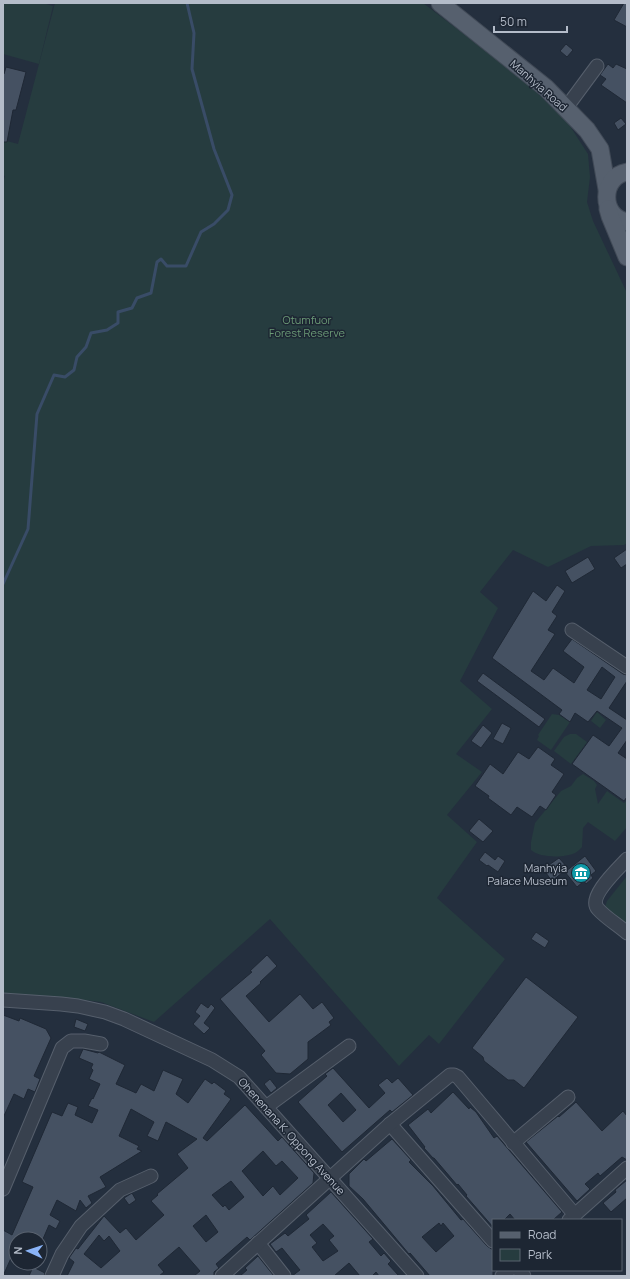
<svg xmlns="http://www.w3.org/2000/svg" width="630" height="1279" font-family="Manrope,sans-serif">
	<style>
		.green { fill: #263c3f }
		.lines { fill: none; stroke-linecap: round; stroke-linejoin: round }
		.stream { stroke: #394c67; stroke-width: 3 }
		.building { fill: #455162; stroke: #1f2835; fill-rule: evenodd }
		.minor-casing { stroke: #565f6c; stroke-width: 15 }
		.major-casing { stroke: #414a57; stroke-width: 19 }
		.minor { stroke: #38414e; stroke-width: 13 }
		.major { stroke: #56606e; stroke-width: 17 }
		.labels { text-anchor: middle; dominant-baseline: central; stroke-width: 3; stroke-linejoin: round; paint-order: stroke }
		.street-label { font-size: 11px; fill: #b4bcc9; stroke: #1d2633 }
		.park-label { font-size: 11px; fill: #6b9a76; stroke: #1d2633 }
		.poi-label { font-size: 11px; fill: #b4bcc9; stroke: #1d2633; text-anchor: end }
	</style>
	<rect width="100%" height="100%" fill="#242f3e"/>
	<g class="green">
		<path d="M3,3H43L53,6L39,64L3,54Z"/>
		<path d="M55,3H423L523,79L568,123L588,154L590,177L587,202L593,221L627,293V543L624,545L591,546L548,567L513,550L480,592L498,608L460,681L492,709L456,754L482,772L447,815L477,842L437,898L505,959L439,1044L429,1035L399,1066L270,919L154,1022L101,1002L59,997L3,995V182L5,176L3,175V140L18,144Z"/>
		<path d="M597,712L606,720L600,728L591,721Z"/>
		<path d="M552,714L559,715L570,722L551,750L537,740L539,736L538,735Z"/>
		<path d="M570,734H576L587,742L571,764L554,751L564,737Z"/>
		<path d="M583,774L594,781L597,785L595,789L598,804L607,791L624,803L627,800V827L615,841L588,822L583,828L582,847C580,849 577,852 575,853C564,858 540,858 531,850V842L535,823L561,791L571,786L577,778Z"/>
		<path d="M627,876V929L605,907L607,901Z"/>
	</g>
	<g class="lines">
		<path class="stream" d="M3,584L28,529L37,414L54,375L65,377L74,370L77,357L86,347L91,333L107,330L118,323V312L132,308L137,298L151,293L157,262L161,259L167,266H186L201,232L214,224L228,210L232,195L214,149L192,69L194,33L187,3"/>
	</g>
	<g class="building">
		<path d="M624,3H627V27L614,20Z"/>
		<path d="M566,44L573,50L567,57L560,51Z"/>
		<path d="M608,64L613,68L616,64L627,69V103L601,85L606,79L600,75Z"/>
		<path d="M6,67L26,72L16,110H13L7,142H3V74H4Z"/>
		<path d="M621,118L626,124L618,130L614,123Z"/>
		<path d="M627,549V564L621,568L614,558Z"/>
		<path d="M588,557L595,569L572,583L565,571Z"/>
		<path d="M557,585L565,591L552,612L557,616L548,630L555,634L531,671L544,680L553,668L574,683L584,667L563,651L572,639L623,674L627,675V681L609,708L627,720V740L618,753L627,759V797L624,801L572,764L593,735L609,746L622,728L597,711L588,722L575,713L570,722L559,714L562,710L492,658L533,591L546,601ZM602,667L615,677L601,699L587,690Z"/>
		<path d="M483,673L545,719L539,727L477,681Z"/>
		<path d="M502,723L511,728L503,744L493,739Z"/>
		<path d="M483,725L492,733L481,748L471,741Z"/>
		<path d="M538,747L555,759L551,765L564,774L552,792L556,795L546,810L540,806L532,817L517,807L511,815L488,798L489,796L475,786L490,764L503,774L518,752L529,759Z"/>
		<path d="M479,819L493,831L483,842L469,831Z"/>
		<path d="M485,852L495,860L498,856L505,861L498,872L488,865L487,866L479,860Z"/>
		<path d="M585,856L596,871L591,875L593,878L586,884L584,881L577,887L565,872Z"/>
		<path d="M559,858L568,868L552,881L543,869Z"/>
		<path d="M536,932L549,941L545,948L531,939Z"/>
		<path d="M267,955L277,966L260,982L261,983L246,996L269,1022L300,994L313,1009L322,1002L334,1018L329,1022L331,1025L308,1042V1059L290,1074L276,1073L261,1055L265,1051L220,999L252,972L250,971Z"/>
		<path d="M526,977L578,1017L524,1088L514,1080H508L484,1061L483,1057L472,1048Z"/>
		<path d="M201,1003L208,1008L211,1004L215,1008L204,1023L210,1028L204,1034L193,1024L200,1016L195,1012Z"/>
		<path d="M3,1015L19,1021L20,1018L46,1029L51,1038L34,1076L40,1079L35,1092L28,1089L24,1099L14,1094L3,1118Z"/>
		<path d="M76,1019L88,1024L85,1031L74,1027Z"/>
		<path d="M83,1049L98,1053L99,1052L125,1065L116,1084L136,1093L141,1084L154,1091L163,1070L183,1079L176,1094L188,1103L205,1079L212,1084L214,1082L226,1091L224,1094L231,1099L203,1138L207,1141L245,1105L278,1141L282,1137L314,1173L313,1183L250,1240L247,1237L216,1264L219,1268L214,1272V1276H194L200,1271L179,1247L158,1265L164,1272L159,1276H67L74,1262L69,1258L76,1248L78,1249L104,1216L120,1233L126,1228L136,1240L164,1215L151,1201L158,1195L157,1194L188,1168L177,1154L197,1139L166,1122L158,1141L147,1136L154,1122L131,1109L119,1136L139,1146L137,1149L142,1151L100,1177L106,1187L88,1196L92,1203L86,1208L80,1200L76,1211L57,1200L50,1215L60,1221L56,1229L49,1225L43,1239H16V1247L3,1276V1230L12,1235L33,1187L22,1182L52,1112L62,1116L68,1103L78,1107L75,1115L92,1123L98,1110L88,1106L92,1098L93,1099L100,1084L89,1079L93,1070L91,1068L93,1064L79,1058ZM263,1151L276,1166L282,1161L298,1178L280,1195L273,1186L263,1196L242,1171ZM231,1181L244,1197L229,1210L225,1205L223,1207L212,1195ZM206,1215L218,1232L206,1242L193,1226ZM99,1235L104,1241L109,1236L120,1251L101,1268L84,1254Z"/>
		<path d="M333,1068L369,1108L385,1093L378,1085L387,1078L392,1083L398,1078L413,1095L392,1112L390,1110L342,1152L298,1102L327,1076L325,1074ZM341,1093L356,1110L343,1122L328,1105Z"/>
		<path d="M270,1079L277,1088L271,1093L264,1084Z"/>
		<path d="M453,1092L469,1109L470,1107L476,1112L494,1138L497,1136L562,1212L553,1220H515L510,1214L504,1220H493V1227L466,1196L467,1195L458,1184L457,1185L434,1158H433L424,1148L425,1147L408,1125L428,1109L431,1113Z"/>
		<path d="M576,1102L602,1131L623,1111L627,1116V1160L622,1157L600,1176L598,1173L585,1184L590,1189L577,1201L526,1142L558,1116L559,1117Z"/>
		<path d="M392,1139L411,1160L409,1162L433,1186L461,1220L463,1219L487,1246L493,1250V1276H430L410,1253L409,1254L363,1199L349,1186V1174L364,1159L366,1161ZM439,1223L441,1226L443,1223L454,1236L436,1252L422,1237Z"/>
		<path d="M627,1180V1198L611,1212L603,1203L616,1192L615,1190Z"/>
		<path d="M331,1192L373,1239L369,1242L381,1256L384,1253L391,1261L388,1264L399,1276H379L376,1272L372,1276H360L349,1263L334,1276H292L300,1270L282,1248L276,1252L270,1244L285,1233L288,1236L309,1219L306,1215ZM323,1224L334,1236L329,1240L338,1251L323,1261L312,1247L317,1243L310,1235Z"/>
		<path d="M132,1193L136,1200L129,1205L124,1198Z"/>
		<path d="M258,1256L274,1276H240L247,1270L245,1268Z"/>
		<path d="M33,1267L45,1273L44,1276H29Z"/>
	</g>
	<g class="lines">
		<g class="minor-casing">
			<g id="minor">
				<path d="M566,108L597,66"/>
				<path d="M572,630L627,667"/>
				<path d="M627,859C619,868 587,897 598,909C606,918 618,925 627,933"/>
				<path d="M3,1000L61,1004L78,1006L105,1012L124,1019L212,1060L239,1077L417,1276"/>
				<path d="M266,1107L349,1046"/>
				<path d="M390,1124L493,1241"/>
				<path d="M513,1143L568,1097"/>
				<path d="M3,1189L62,1048L71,1041H84L101,1044"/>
				<path d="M569,1220L627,1168"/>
				<path d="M258,1243L284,1276"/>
				<path d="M519,1270L524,1276"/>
				<path d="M52,1276L62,1254L81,1226L120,1190L151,1176"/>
				<path d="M222,1276L390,1124L450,1075H454L458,1077L575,1215"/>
				<path d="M502,1276L509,1270"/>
			</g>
		</g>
		<g class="major-casing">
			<g id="major">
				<path d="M440,3L546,88L587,130L600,149L607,189"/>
				<path d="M627,172C600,177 600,217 627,222"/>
				<path d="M608,209L610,216L627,257"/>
			</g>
		</g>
		<use href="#minor" class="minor"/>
		<use href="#major" class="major"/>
	</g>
	<defs>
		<g id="museum-disc" transform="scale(1)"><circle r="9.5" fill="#0f9aa8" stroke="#1d2633"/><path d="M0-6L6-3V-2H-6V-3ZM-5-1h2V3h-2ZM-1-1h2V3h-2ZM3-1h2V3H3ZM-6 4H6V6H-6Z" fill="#fff"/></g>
	</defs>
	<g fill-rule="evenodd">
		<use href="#museum-disc" x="581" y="873"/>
	</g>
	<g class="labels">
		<g class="street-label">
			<text transform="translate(539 85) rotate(41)">Manhyia Road</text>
			<text transform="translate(292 1136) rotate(48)">Ohenenana K. Oppong Avenue</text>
		</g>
		<g class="park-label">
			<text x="307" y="319">Otumfuor<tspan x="307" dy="13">Forest Reserve</tspan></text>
		</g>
		<g class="poi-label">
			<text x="567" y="867">Manhyia<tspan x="567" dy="13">Palace Museum</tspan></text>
		</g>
	</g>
	<rect width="630" height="1279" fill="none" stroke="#b4bcc9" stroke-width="8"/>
	<rect x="492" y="1219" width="130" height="52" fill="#1d2633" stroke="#59626f"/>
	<rect x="500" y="1232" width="20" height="6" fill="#56606e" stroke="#59626f"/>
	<text x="528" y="1239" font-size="12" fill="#b4bcc9">Road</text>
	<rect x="500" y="1249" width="20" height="12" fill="#263c3f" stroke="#59626f"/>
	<text x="528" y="1259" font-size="12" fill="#b4bcc9">Park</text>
	<g transform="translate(28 1251) rotate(273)"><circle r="19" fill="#1d2633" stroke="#59626f"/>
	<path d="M0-3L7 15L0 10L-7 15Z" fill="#8ab4f8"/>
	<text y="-6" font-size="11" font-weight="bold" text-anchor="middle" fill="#b4bcc9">N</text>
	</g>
	<path d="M494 26v6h73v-6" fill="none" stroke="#b4bcc9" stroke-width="2"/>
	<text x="500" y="26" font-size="12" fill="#b4bcc9" stroke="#1d2633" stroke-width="3" paint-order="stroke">50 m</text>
</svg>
